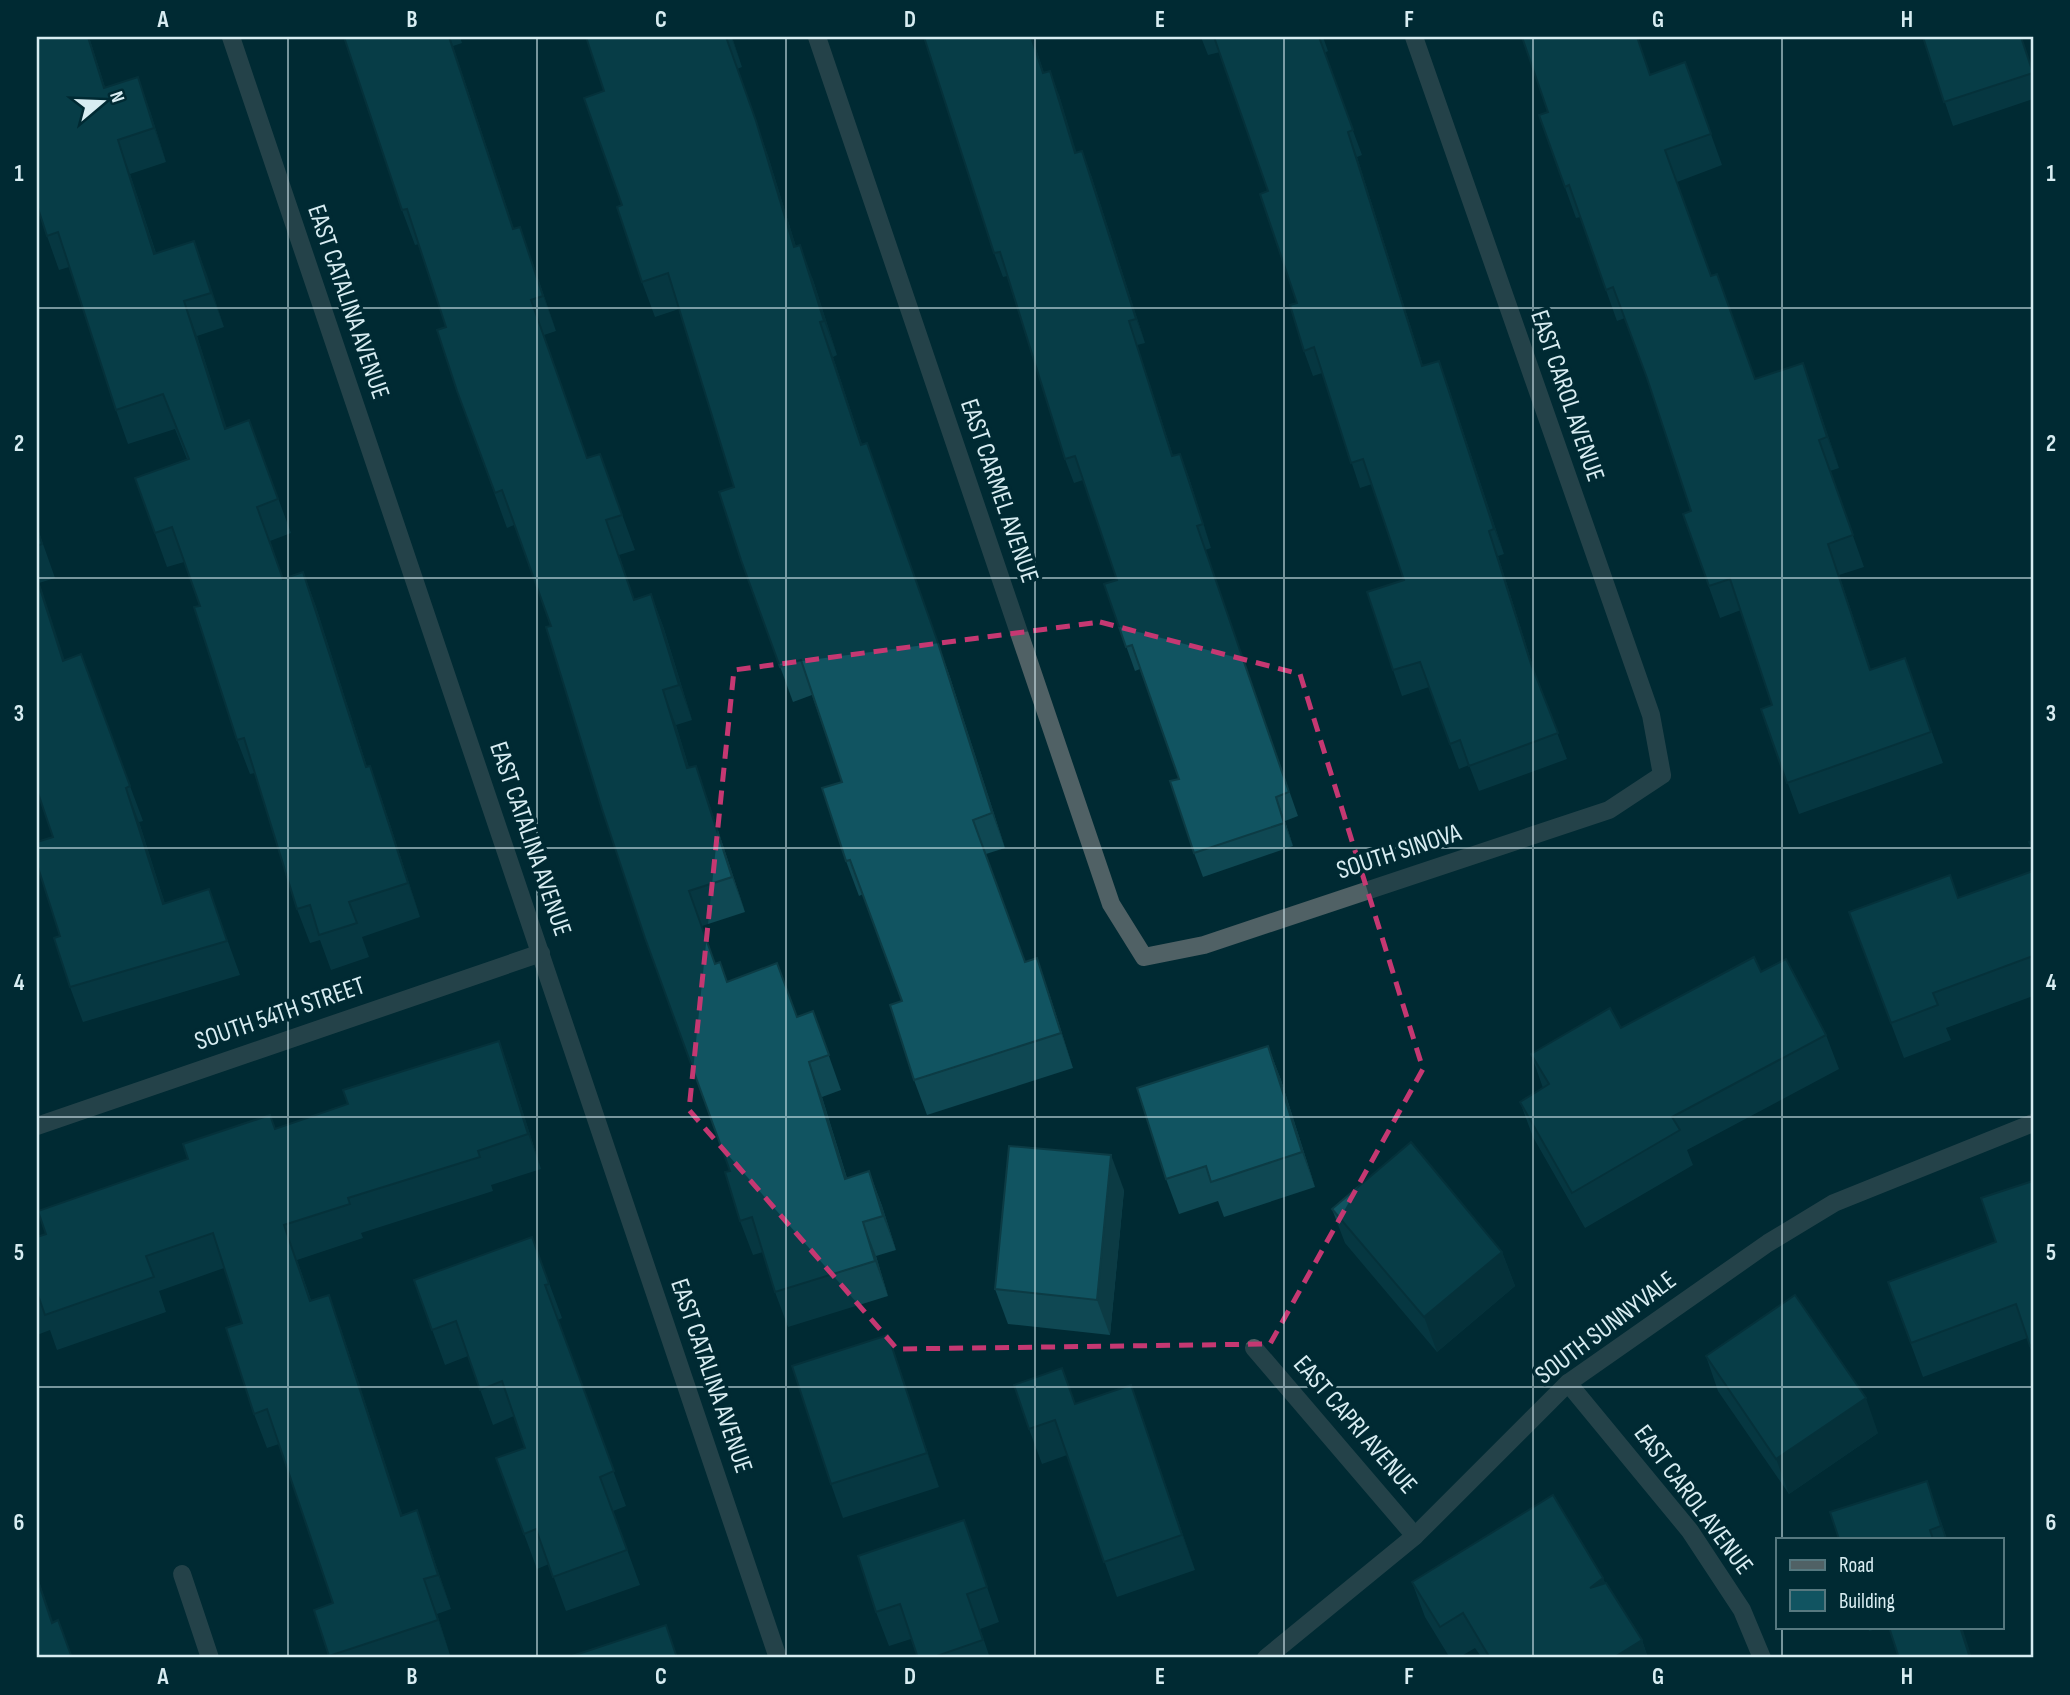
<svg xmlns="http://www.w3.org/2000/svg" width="2070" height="1695" font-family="'Sofia Sans Condensed',sans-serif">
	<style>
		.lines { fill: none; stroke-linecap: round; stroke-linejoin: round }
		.minor { stroke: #506165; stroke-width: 18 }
		.tertiary { stroke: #506165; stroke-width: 18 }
		.wall { fill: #0f4853 }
		.shaded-wall { fill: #0c3b44 }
		.building { fill: #115461; stroke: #0c3b44; stroke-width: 2 }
		.marked { fill: none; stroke: #c53872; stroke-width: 5; stroke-dasharray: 14 9; stroke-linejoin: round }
		.grid { fill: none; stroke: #d8edf2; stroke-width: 2; stroke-opacity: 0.55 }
		.labels { text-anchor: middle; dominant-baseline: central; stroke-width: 7; stroke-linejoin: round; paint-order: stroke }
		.street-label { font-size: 26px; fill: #d8edf2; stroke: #002a33 }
		.neatline { fill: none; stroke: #d8edf2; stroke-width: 2.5 }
		.grid-label { font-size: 23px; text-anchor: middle; font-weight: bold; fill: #d8edf2 }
	</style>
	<rect width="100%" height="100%" fill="#002a33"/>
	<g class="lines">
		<g class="minor">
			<path d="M231,37L778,1658"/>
			<path d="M817,37L1111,904L1144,957L1204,945L1609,810L1662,775L1651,715L1414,37"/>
			<path d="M37,1126L541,953"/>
			<path d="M1254,1348L1415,1536"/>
			<path d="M1568,1383L1690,1531L1742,1610L1762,1658"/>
			<path d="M182,1574L210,1658"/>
		</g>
		<path class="tertiary" d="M1266,1658L1415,1536L1568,1383L1768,1243L1834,1203L2033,1123"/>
	</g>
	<g class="wall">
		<path d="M37,37H89L105,87L150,111L166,162L130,174L156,253L194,241L224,327L197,336L226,428L249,420L291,533L270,541L283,579L303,572L316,607L367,767L382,800L420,917L362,937L369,957L331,970L320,940L310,943L297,909L255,773L250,774L237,740L200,606L184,562L167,567L135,478L187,459L175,429L128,444L116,410L69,267L59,270L47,236L38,168Z"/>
		<path d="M344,37H460L462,43L453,46L514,229L532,261L556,331L544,335L587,458L600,454L635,550L619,555L634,599L651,594L664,629L692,720L676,725L689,768L708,800L745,912L702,926L715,964L727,982L797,1017L813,1011L841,1090L822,1097L847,1178L869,1171L882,1206L896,1250L876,1256L888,1296L788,1327L775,1292L763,1252L753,1255L740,1221L730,1171L551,626L514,525L507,528L457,391L446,327L419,244L415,245L402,210Z"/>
		<path d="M586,37H732L742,67L737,69L768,156L796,247L813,280L837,355L833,357L862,445L949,674L1005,848L986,854L1025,962L1049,993L1073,1068L927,1115L914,1080L902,1001L863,894L859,896L846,861L842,782L812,695L793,702L741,560L734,487L679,309L655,317L642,282L622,205L604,91Z"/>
		<path d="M924,37H1032L1044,73L1059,95L1076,153L1091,175L1145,343L1137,345L1173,456L1180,454L1189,478L1211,548L1205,550L1298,816L1285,821L1293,846L1203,877L1194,853L1179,779L1140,669L1135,671L1104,584L1117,580L1083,480L1074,483L1065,459L1007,276L1003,277L994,253Z"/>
		<path d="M1201,37H1323L1328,51L1324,53L1362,155L1357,157L1423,366L1448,386L1504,554L1498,556L1537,680L1567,759L1479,791L1469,765L1459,769L1429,687L1402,696L1393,670L1404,580L1372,484L1360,488L1322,373L1313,376L1304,351L1297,303L1268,191L1220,52L1208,55Z"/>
		<path d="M1923,37H2021L2033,72V99L1953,126Z"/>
		<path d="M1685,62L1722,165L1677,182L1711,276L1755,379L1803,363L1839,468L1830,471L1864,567L1839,575L1871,670L1905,658L1943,763L1799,814L1761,709L1772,705L1741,610L1720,618L1683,514L1691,511L1648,381L1625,318L1617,321L1580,217L1576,218L1539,115Z"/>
		<path d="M37,527L55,578L39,583L64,661L81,654L143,821L139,822L165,904L209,889L240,975L83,1022L70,987L60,936L53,837L40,799L37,800Z"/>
		<path d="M2033,871V996L1946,1028L1951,1040L1904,1058L1849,912L1958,898Z"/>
		<path d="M1761,972L1826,1035L1839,1069L1687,1150L1693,1165L1585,1228L1533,1137L1520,1102L1543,1088L1531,1054L1621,1028Z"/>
		<path d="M499,1041L511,1075L541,1169L491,1185L493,1191L361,1233L363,1238L297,1260L311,1300L341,1329L402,1515L417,1510L451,1609L437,1614L450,1655L441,1658H329L314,1610L333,1603L279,1444L267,1448L254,1414L242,1323L224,1268L159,1291L166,1312L57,1350L50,1330L37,1335V1237L46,1234L275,1129L348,1104Z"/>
		<path d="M1268,1046L1281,1080L1315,1187L1224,1217L1218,1201L1179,1214L1166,1179Z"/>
		<path d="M2033,1181V1356L2027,1338L1923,1377L1888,1282L1996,1242Z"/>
		<path d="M1124,1190L1110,1335L1008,1324L995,1289Z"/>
		<path d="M1332,1209L1502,1252L1515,1286L1437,1352L1345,1243Z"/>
		<path d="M532,1237L562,1318L558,1320L626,1506L613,1511L640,1585L566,1611L549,1564L537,1569L496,1458L525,1448L514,1416L493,1425L468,1356L445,1365L414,1280Z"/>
		<path d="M888,1335L939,1487L843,1518L831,1484Z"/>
		<path d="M1706,1356L1878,1433L1789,1494L1718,1391Z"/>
		<path d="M1131,1385L1195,1570L1117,1597L1067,1455L1042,1464L1029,1429L1075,1404Z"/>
		<path d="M1939,1516L1947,1539H1839Z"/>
		<path d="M976,1555L999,1622L980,1629L990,1658H918L911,1639L889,1646L876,1612Z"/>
		<path d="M1603,1578L1605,1583L1642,1640L1648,1658H1482L1475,1648L1458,1658H1450L1425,1617L1412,1582Z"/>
		<path d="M1868,1627H1884L1869,1631Z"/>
	</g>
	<g class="shaded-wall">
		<path d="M88,37H89L116,122L104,88Z"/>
		<path d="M449,37H450L525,264L513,229Z"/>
		<path d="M726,37L768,156L807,282L794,247Z"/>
		<path d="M731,37H732L742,67Z"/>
		<path d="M1031,37H1032L1052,97L1043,73Z"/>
		<path d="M1050,71L1059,95L1084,177L1075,153Z"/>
		<path d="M138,77L150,111L166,162L154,128Z"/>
		<path d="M1348,132L1357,157L1431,391L1422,366Z"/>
		<path d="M118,140L130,174L167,288L154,254Z"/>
		<path d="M1082,151L1091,175L1145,343L1136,319Z"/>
		<path d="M520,227L532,261L556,331L543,296Z"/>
		<path d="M194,241L207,275L224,327L211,293Z"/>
		<path d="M800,245L813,280L837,355L824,321Z"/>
		<path d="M184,301L197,336L238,463L225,429Z"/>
		<path d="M1129,321L1137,345L1181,480L1172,456Z"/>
		<path d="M820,322L833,357L874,480L861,445Z"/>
		<path d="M1439,361L1448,386L1504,554L1494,529Z"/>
		<path d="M1803,363L1814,394L1839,468L1827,437Z"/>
		<path d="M1180,454L1189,478L1211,548L1203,524Z"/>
		<path d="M880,478L949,674L1005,848L992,813Z"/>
		<path d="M1489,531L1498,556L1540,689L1531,664Z"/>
		<path d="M1828,544L1839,575L1881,701L1870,670Z"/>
		<path d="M303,572L316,607L378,802L366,767Z"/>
		<path d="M37,575L76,695L63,661L37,579Z"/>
		<path d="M651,594L664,629L692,720L679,685Z"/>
		<path d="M663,690L676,725L700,803L687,768Z"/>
		<path d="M370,766L382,800L420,917L408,883Z"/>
		<path d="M696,766L708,800L745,912L732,877Z"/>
		<path d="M126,788L139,822L176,939L163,904Z"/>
		<path d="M1276,797L1285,821L1293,846L1284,823Z"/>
		<path d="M1037,958L1049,993L1073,1068L1061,1033Z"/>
		<path d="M499,1041L511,1075L541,1169L528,1134Z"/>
		<path d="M1268,1046L1281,1080L1315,1187L1302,1152Z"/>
		<path d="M809,1062L822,1097L858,1214L845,1179Z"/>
		<path d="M1111,1155L1124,1190L1110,1335L1097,1300Z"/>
		<path d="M869,1171L882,1206L896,1250L883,1216Z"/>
		<path d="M863,1222L876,1256L888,1296L875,1261Z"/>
		<path d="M1502,1252L1515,1286L1437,1352L1424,1317Z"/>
		<path d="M329,1295L341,1329L414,1550L401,1516Z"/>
		<path d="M888,1335L900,1369L939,1487L927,1453Z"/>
		<path d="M1131,1385L1143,1419L1195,1570L1182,1535Z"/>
		<path d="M1866,1398L1878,1433L1789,1494L1776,1459Z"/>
		<path d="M1927,1481L1939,1516L1947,1539H1945L1941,1526Z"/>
		<path d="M417,1510L429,1545L451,1609L438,1575Z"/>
		<path d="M37,1575L65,1657L37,1578Z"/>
		<path d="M1603,1578L1616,1613L1590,1588Z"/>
		<path d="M424,1579L437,1614L450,1655L438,1620Z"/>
		<path d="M1960,1627H1962L1972,1658H1970Z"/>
		<path d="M1642,1640L1648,1658H1613Z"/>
	</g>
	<g class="building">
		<path d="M37,37H88L104,88L138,77L154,128L118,140L154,254L194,241L211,293L184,301L225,429L249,420L278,499L257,507L283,579L303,572L366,767L370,766L408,883L349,902L357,923L319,935L310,905L297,909L244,738L237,740L194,607L200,606L172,527L155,533L135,478L189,459L163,394L116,410L58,232L47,236L37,205V168H38L37,164Z"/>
		<path d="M344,37H449L513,229L520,227L543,296L531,300L587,458L600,454L622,515L606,520L634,600L651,594L679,685L663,690L687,768L696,766L732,877L689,891L715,964L720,962L727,982L777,963L797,1017L813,1011L829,1055L809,1062L845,1179L869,1171L883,1216L863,1222L875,1261L775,1292L752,1217L740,1221L725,1172L730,1171L645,938L602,809L546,627L551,626L502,490L495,493L457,391L437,330L446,327L407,209L402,210Z"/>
		<path d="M586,37H726L756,121L794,247L800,245L824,321L820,322L861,445L867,443L937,640L992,813L973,820L1025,962L1037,958L1061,1033L914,1080L890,1005L902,1001L850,860L846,861L822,788L842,782L801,660L780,667L741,560L719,492L734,487L668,273L642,282L617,207L622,205L584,98L604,91Z"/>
		<path d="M924,37H1031L1043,73L1050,71L1075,153L1082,151L1136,319L1129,321L1172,456L1180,454L1203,524L1197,526L1289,792L1276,797L1284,823L1194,853L1170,781L1179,779L1132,645L1126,647L1104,584L1117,580L1075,456L1065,459L1000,252L994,253Z"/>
		<path d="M1214,37H1319L1353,130L1348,132L1422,366L1439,361L1494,529L1489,531L1531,664L1558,733L1469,766L1460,740L1450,744L1420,662L1393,670L1367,592L1404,580L1363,459L1351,463L1314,347L1304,351L1290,305L1297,303L1260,194L1268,191Z"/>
		<path d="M1522,37H1637L1650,75L1685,62L1711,134L1665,150L1711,276L1717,274L1755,379L1803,363L1827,437L1819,440L1853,535L1828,544L1870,670L1905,658L1931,732L1787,783L1761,709L1772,705L1730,579L1709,586L1683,514L1691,511L1647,378L1613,287L1606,290L1569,185L1565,187L1539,115L1548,112Z"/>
		<path d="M1923,37H2021L2033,73L1944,102Z"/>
		<path d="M37,528L42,544L37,546Z"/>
		<path d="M37,579L63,661L81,654L130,786L126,788L163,904L209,889L227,941L70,987L54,938L60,936L37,864V842L53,837L37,790Z"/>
		<path d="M2033,840V850L2029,842Z"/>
		<path d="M2033,871V956L1933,993L1938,1005L1891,1023L1849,912L1950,875L1958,898Z"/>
		<path d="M1754,957L1761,972L1786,959L1826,1035L1672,1117L1680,1130L1572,1193L1520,1102L1549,1084L1531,1054L1610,1008L1621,1028Z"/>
		<path d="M499,1041L528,1134L478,1151L480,1157L348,1198L350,1204L284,1225L310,1301L329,1295L401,1516L417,1510L438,1575L424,1579L438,1620L329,1656L314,1610L333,1603L267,1409L254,1414L226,1328L242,1323L213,1233L146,1256L154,1277L45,1315L38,1295L37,1296V1237L46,1234L38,1211L188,1159L183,1144L270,1115L275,1129L348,1104L343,1090Z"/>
		<path d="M1268,1046L1302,1152L1211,1182L1206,1166L1166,1179L1137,1088Z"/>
		<path d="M1411,1142L1502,1252L1424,1317L1332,1209Z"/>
		<path d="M1009,1146L1111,1155L1097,1300L995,1289Z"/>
		<path d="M2033,1181V1344L2030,1346L2016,1304L1911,1343L1888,1282L1996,1242L1981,1198Z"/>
		<path d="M532,1237L549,1284L545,1285L614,1471L600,1477L627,1550L553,1577L536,1529L524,1534L496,1458L525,1448L502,1381L480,1390L456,1321L432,1330L414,1280Z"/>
		<path d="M1795,1295L1866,1398L1776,1459L1706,1356Z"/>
		<path d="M888,1335L927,1453L831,1484L792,1366Z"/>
		<path d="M1062,1368L1075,1404L1131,1385L1182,1535L1104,1562L1055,1420L1029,1429L1014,1385Z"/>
		<path d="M1927,1481L1941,1526L1930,1530L1933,1539H1839L1830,1512Z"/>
		<path d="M1553,1495L1603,1578L1590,1588L1606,1583L1642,1640L1613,1658H1490L1463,1613L1440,1627L1412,1582Z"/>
		<path d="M964,1520L987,1587L967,1594L983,1640L931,1658H918L900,1604L876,1612L858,1556Z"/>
		<path d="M37,1578L52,1623L58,1620L72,1658H37Z"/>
		<path d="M666,1625L677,1658H566Z"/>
		<path d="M1889,1627H1960L1970,1658H1899Z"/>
	</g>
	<path d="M0 0H2070V1695H0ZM1100,622L1300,674L1423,1069L1270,1344L897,1349L689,1110L734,670Z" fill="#002a33" fill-opacity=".55" fill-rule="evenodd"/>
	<path class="marked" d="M1100,622L1300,674L1423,1069L1270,1344L897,1349L689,1110L734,670Z"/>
	<path class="grid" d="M288,37V1658M537,37V1658M786,37V1658M1035,37V1658M1284,37V1658M1533,37V1658M1782,37V1539M37,308H2033M37,578H2033M37,848H2033M37,1117H2033M37,1387H2033M1782,1627V1658"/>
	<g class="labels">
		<g class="street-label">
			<text transform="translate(348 302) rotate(71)">EAST CATALINA AVENUE</text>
			<text transform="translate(1567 396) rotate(71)">EAST CAROL AVENUE</text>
			<text transform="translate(999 491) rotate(71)">EAST CARMEL AVENUE</text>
			<text transform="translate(530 839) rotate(71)">EAST CATALINA AVENUE</text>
			<text transform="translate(1399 852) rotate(-18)">SOUTH SINOVA</text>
			<text transform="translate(280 1014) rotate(-19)">SOUTH 54TH STREET</text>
			<text transform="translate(1606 1328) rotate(-37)">SOUTH SUNNYVALE</text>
			<text transform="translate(711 1376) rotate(71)">EAST CATALINA AVENUE</text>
			<text transform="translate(1355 1425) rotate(49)">EAST CAPRI AVENUE</text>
			<text transform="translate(1693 1500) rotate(53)">EAST CAROL AVENUE</text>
		</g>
	</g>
	<rect width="2070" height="1695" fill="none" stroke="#002a33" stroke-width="77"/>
	<rect x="1776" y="1538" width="228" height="91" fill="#002a33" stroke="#56787f" stroke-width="2"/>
	<rect x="1790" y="1560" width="35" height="10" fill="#506165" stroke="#56787f" stroke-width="2"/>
	<text x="1839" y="1572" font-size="21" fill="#d8edf2">Road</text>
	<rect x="1790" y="1590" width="35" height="21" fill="#115461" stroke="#56787f" stroke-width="2"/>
	<text x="1839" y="1608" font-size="21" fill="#d8edf2">Building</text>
	<g transform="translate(102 102) rotate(71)" stroke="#002a33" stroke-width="5" paint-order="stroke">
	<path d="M0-5L12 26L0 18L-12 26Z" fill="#d8edf2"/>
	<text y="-10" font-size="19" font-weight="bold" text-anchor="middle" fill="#d8edf2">N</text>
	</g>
	<rect x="38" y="38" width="1994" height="1618" class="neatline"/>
	<g class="grid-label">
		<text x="163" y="27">A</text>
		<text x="412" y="27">B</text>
		<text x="661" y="27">C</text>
		<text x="910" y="27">D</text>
		<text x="1160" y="27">E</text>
		<text x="1409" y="27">F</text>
		<text x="1658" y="27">G</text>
		<text x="1907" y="27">H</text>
		<text x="19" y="181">1</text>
		<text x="2051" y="181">1</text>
		<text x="19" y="451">2</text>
		<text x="2051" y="451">2</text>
		<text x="19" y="721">3</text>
		<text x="2051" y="721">3</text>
		<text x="19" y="990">4</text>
		<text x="2051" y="990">4</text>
		<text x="19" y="1260">5</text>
		<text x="2051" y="1260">5</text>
		<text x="19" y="1530">6</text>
		<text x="2051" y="1530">6</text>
		<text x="163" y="1684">A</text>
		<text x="412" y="1684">B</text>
		<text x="661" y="1684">C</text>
		<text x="910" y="1684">D</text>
		<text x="1160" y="1684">E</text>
		<text x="1409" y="1684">F</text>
		<text x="1658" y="1684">G</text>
		<text x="1907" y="1684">H</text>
	</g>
</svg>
